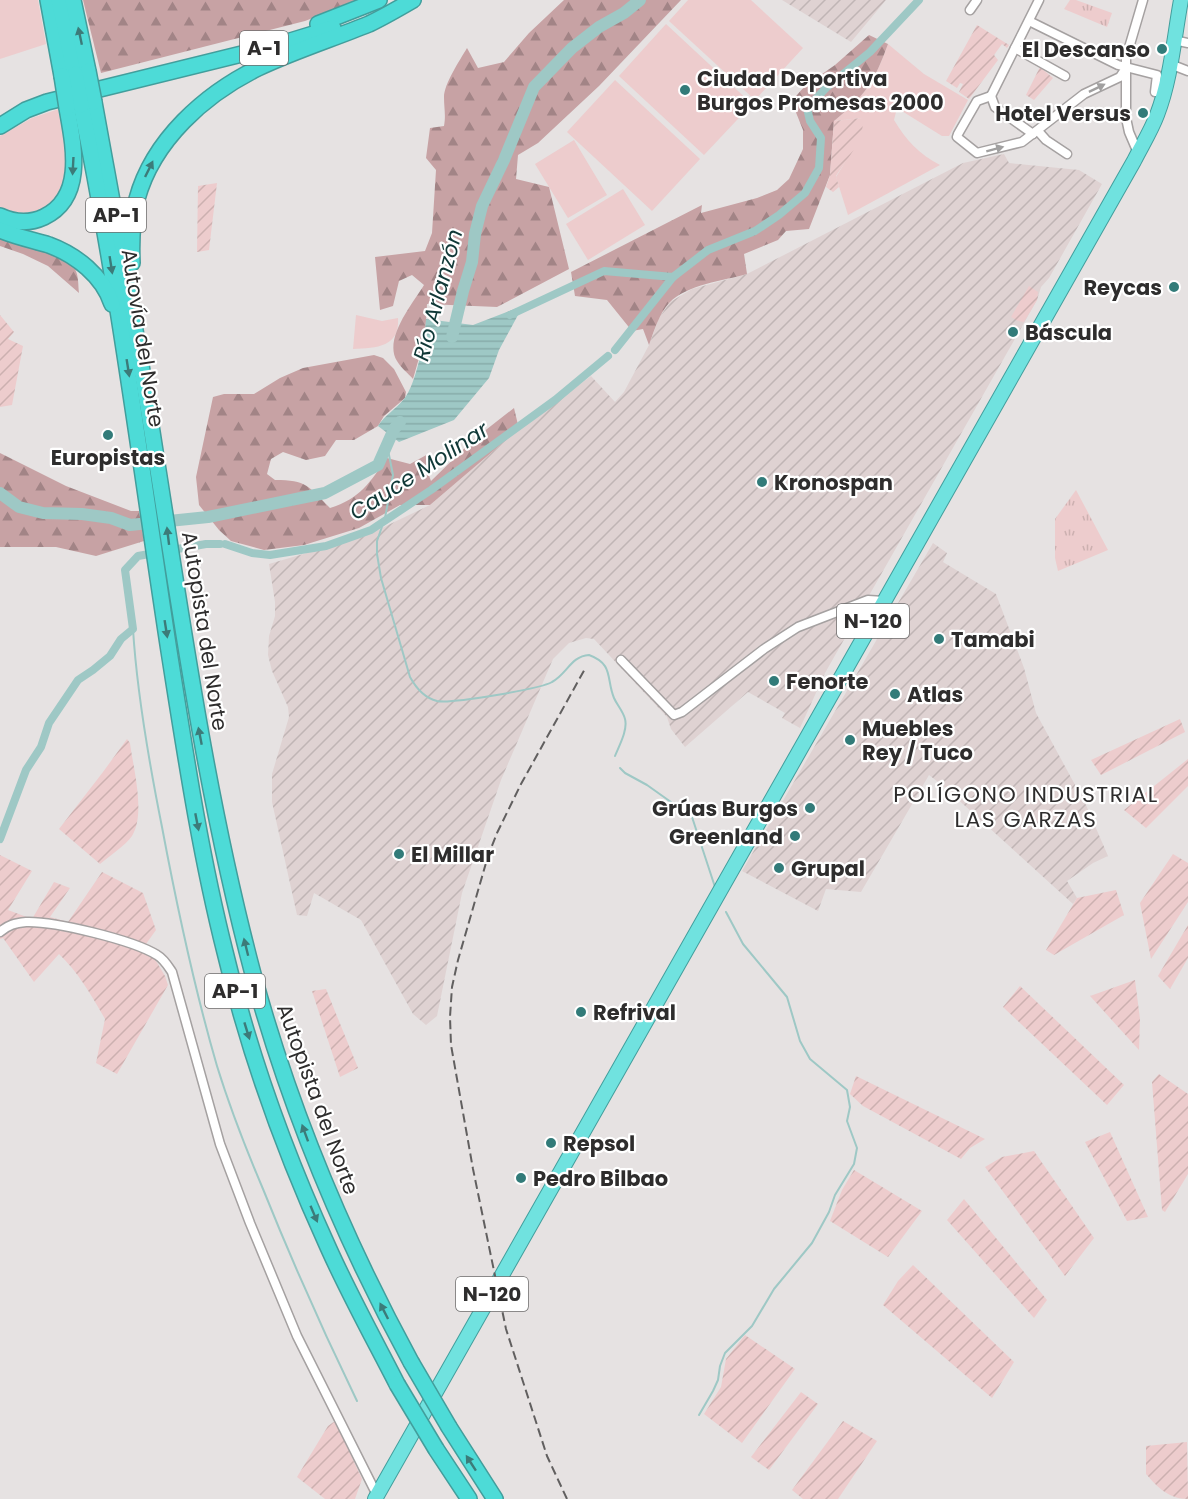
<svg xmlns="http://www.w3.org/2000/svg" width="1188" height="1499" font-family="Poppins,sans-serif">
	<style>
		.industrial { fill: url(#industrial-furrows) }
		.grass { fill: #edcccd }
		.forest { fill: url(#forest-firs) }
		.park { fill: url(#park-tufts) }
		.garden { fill: url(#garden-furrows) }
		.water { fill: url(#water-rules) }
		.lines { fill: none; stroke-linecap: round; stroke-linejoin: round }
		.stream { stroke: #9ec8c5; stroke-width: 2 }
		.canal { stroke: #9ec8c5; stroke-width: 8 }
		.river { stroke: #9ec8c5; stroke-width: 12 }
		.minor-casing { stroke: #a5a1a1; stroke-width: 11 }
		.trunk-casing { stroke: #429e9c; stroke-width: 16 }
		.motorway-casing { stroke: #429e9c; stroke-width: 18 }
		.minor { stroke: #fff; stroke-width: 8 }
		.trunk { stroke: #70e2df; stroke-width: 14 }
		.motorway { stroke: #4ddbd7; stroke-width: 15 }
		.rail { stroke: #615f5f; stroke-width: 2; stroke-dasharray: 9 4.5; stroke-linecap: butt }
		.motorway-bridge-casing { stroke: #429e9c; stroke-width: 18; stroke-linecap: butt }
		.motorway-bridge { stroke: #4ddbd7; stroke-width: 15 }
		.oneway { fill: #3c7b79 }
		.oneway2 { fill: #a1a0a0 }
		.poi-dot { fill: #327b79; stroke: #fff; stroke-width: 2 }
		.labels { text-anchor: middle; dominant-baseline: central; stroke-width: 4.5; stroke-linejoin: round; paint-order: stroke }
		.shield { fill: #fff; stroke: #6d6c6c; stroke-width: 1.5 }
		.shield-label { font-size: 20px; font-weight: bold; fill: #2e2d2d }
		.poi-label { font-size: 21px; font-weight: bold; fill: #2e2d2d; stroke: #fff; text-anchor: start }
		.street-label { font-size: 21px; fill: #2e2d2d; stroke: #fff }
		.water-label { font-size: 22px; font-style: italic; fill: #103837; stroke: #fff }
		.neighbourhood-label { font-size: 22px; letter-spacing: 1.5px; fill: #2e2d2d; stroke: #fff }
	</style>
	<defs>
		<pattern id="industrial-furrows" width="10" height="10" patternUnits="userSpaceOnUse" patternTransform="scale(1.5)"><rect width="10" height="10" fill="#dfd2d2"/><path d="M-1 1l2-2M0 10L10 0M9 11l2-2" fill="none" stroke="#c0b5b5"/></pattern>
		<pattern id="forest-firs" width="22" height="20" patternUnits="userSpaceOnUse" patternTransform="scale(1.5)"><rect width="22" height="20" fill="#c7a2a4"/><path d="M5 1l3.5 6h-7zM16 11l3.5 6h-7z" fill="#a28486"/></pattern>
		<pattern id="park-tufts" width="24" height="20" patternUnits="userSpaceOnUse" patternTransform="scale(1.5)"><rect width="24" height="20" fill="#edcccd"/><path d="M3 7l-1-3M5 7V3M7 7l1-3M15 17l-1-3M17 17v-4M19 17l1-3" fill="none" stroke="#ccb0b0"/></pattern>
		<pattern id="garden-furrows" width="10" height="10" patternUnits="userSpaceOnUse" patternTransform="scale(1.5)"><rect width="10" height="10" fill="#edcccd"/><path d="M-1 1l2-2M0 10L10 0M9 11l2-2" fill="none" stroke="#ccb0b0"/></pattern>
		<pattern id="water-rules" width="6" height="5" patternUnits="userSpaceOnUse" patternTransform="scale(1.5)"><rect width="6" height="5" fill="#9ec8c5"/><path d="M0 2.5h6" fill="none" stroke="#88acaa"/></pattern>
	</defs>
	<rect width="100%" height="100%" fill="#e6e2e2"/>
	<g class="industrial">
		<path d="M782,0H886L851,42Z"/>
		<path d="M1004,154L1009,163L1079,170L1102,184L1049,278L1041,287L1037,300L825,673L800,728L782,718L785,713L748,692L685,747L671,729L667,717L594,639L586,638L569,643L553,659L501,780L462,893L437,1016L426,1025L413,1014L361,920L314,893L307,916L297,915L272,802V774L289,717L288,707L272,671L268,655L269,636L275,616V602L269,564L365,536L430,505L519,429L591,376L615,402L624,392L649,345L659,318L670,302L692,289L747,274L963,163Z"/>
		<path d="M933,543L947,553L943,562L996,594L1024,668L1036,713L1086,805L1108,856L1093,863L1067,881L1077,898L1073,904L942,785L929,775L861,892L826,889L818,911L742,871Z"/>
	</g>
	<g class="grass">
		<path d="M0,0H38L46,44L0,59Z"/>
		<path d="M688,0H751L803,48L755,100L669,21Z"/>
		<path d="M666,24L752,104L704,155L619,76Z"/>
		<path d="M888,44L924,74L968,100L949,136H942L897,108L894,120C906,140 919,154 940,165L848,215L836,177L855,146L862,118L834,121C866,95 874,82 888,44Z"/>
		<path d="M615,80L700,159L652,211L567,132Z"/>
		<path d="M59,109C63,128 69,150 67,169C63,204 32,226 0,208V136L32,118Z"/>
		<path d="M574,140L607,195L568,218L535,164Z"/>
		<path d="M623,189L645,225L588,260L566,224Z"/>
		<path d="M356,315L382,321L398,318C400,347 377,348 353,349Z"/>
	</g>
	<g class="forest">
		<path d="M83,0H360L305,21L101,73Z"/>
		<path d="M564,0H681L599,86L538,143L518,155L516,179L549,187L569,269L497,307L427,304L425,337L413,379C408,373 401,368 397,361C383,339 413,303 424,285L412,275L399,281L393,306L380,310L375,257L425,251L432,233L436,170L426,158L430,128L444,126C446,115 444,108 444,97C444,84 460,60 467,48L478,68L504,62L529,33Z"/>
		<path d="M869,35L888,44C874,82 866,95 834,121L830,175L809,229L786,231L778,240L744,254L747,274C723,281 688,284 669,303C659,314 654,331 649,345L643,329L632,331L607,300L575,296L571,272L702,205L701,213L757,198L777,190L789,179L803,149V130L795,110V97L805,86L835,65Z"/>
		<path d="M0,238C18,243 65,253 75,269C79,277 78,285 79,293L48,266L23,254L0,246Z"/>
		<path d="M374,355L383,358L394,369L406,392L405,398L384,416L378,426L354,440H336L325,456L306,460L283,452L271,459L267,474L275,480C307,480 308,486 330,508C360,499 370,482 387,458L410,464L430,453L427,470L431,481L473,440L514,408L519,429L430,505H400L359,528L304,545L264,550L231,541L219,530L199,505L196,477L213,397L224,394H254L280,378L303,368Z"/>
		<path d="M0,453L66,486L131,511H139L144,541L96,556L56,547H0Z"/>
	</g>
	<g class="park">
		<path d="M1070,0H1076L1112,13L1107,27L1064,9Z"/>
		<path d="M1076,490L1108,550L1058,571L1055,558V519Z"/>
	</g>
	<g class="garden">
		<path d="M977,25L1009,45L1007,48L1002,44L994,55L998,60L969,99L959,92L963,84L960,83L957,88L946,81Z"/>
		<path d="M1040,67L1053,78L1034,100L1026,95Z"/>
		<path d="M862,118C867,137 846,160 836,176L839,187L833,192L826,187L830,175L834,121Z"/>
		<path d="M217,183L209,250L197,252L198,186Z"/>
		<path d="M1029,286L1038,292L1037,300L1024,322L1018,321L1011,317Z"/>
		<path d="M0,315L14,332L8,339L23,346L12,405L0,407Z"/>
		<path d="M1180,719L1185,732L1101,775L1091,760Z"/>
		<path d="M127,739L130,743C133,767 146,814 132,836C126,845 108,857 100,864L59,829L103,772Z"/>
		<path d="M1188,759V786L1146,828L1124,810Z"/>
		<path d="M1173,854L1188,863V902L1151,959L1140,903Z"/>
		<path d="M0,855L32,871L8,910L32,919L54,882L70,888L50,917L68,922L102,872L143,893L156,930L146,944L165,976L168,985L117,1074L96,1063L105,1019C92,996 78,972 59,954L34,982L3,938L0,939Z"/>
		<path d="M1116,890L1124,915L1054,955L1046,950L1077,898Z"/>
		<path d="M1188,925V958L1170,989L1158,976Z"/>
		<path d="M1135,980L1140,1019L1139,1050L1090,996Z"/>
		<path d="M1020,986L1124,1085L1107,1105L1003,1007Z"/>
		<path d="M326,989L358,1068L340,1077L312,991Z"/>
		<path d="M1159,1074L1188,1094V1174L1165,1212L1162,1210L1152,1082Z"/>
		<path d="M856,1076L985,1139L970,1148L961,1159L863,1106L850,1094Z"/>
		<path d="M1110,1132L1148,1217L1127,1221L1085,1142Z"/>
		<path d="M1034,1151L1094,1238L1065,1276L985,1167L1002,1157Z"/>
		<path d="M854,1170L922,1211L888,1257L830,1221L842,1190Z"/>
		<path d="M964,1199L1047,1300L1034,1318L947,1220Z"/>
		<path d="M913,1265L1014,1362L992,1398L883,1305L898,1281Z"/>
		<path d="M745,1335L795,1369L742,1443L704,1414L721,1387L726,1359Z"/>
		<path d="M801,1392L818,1404L769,1470L751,1457Z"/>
		<path d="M335,1421L362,1479L355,1499H325L297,1477L328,1426Z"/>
		<path d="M843,1421L877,1441L838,1499H803L792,1490Z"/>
		<path d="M1187,1442L1188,1499C1169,1499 1158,1488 1146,1474V1446Z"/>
	</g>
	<path class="water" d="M517,308L518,315L499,350L489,378L454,420L399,442L378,426C385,415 396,409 404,399C416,385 425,338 426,319L473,325Z"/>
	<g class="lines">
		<g class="stream">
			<path d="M387,445L393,475L385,518L377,541V554L381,578L410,677C416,688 425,698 437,701C451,704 540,689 552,682C567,674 571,656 589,655C614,664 606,679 614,698C617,705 623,711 625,719C628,730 619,746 615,756"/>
			<path d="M133,629C137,695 149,762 162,827C177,907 194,987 217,1066C230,1108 246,1149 263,1189C292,1261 323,1331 357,1401"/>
			<path d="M620,768L625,773L647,785L692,817L715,887"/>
			<path d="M699,1415L713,1391L718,1380L720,1366L725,1353L752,1326L774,1289L812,1243L829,1212L835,1195L854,1164L857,1148L847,1121L850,1107L847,1090L810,1059L800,1041L787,997L743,944L726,912"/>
		</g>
		<g class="canal">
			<path d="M510,315L604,271L673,277"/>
			<path d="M615,350L673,277L708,250L755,231L779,215L805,193L819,168L821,138L810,121L807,108L826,88L870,52L919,0"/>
			<path d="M225,544L252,553L270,555L326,546L371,530L431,490L555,400L608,356"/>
			<path d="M0,839L26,770L41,747L49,723L78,680L93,670L110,656L121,639L133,629L125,570L138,556L206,544H220"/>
		</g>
		<g class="river">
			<path d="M452,337L463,291L472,262L475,234L482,206L504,160L534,87L572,48L599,27L624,13L640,0"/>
			<path d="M0,493L19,507L43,513L82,514L111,518L130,525L208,517L325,493L378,465L394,429L400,422"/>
		</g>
		<g class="minor-casing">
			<g id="minor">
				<path d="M970,10L977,0"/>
				<path d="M1029,21L1118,65L1157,75L1155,92"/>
				<path d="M1174,40L1188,43"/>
				<path d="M1015,48L1065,76"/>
				<path d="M1170,64L1188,71"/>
				<path d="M991,96L977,101L958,134L957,137L977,153L1022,142L1084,94L1120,77L1126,68"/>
				<path d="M991,96L1039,0"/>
				<path d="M991,96L995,107L1033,134"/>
				<path d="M1038,131L1046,140L1067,154"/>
				<path d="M1138,153L1129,132L1126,118V58L1143,0"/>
				<path d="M621,660L674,715L682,712L764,649L798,627L868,600L884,601"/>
				<path d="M0,932C8,925 15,923 26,922C54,921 133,940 157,955C164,959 168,966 172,972L220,1144L250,1223L297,1336L377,1495"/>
			</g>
		</g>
		<g class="trunk-casing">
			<path id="trunk" d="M375,1499L1134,161C1142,145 1151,131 1157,115C1171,79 1174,38 1181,0"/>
		</g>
		<g class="motorway-casing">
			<g id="motorway">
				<path d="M48,0L62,76"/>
				<path d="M59,0L75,74"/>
				<path d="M73,0L88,71"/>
				<path d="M318,24L379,0"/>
				<path d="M94,102C115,218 137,334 155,451C183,628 207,801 253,974C290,1110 344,1239 411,1362"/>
				<path d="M81,105C118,285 141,468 169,651C185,752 200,853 225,952C249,1053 285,1153 328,1247C349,1294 374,1339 397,1384"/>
				<path d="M0,126L26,110L47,102L274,46L333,28"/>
				<path d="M0,216C15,223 29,224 44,217C86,197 73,143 67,108"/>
				<path d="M0,230C16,237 33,240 49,245C76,255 103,276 112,304"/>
				<path d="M132,263C131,242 132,220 137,199C153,140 205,94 258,68C294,51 332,39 369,24C384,17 399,8 413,0"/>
				<path d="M449,1427L495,1499"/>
				<path d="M436,1449L469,1499"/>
			</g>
		</g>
		<use href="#minor" class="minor"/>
		<use href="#trunk" class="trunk"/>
		<use href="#motorway" class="motorway"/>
		<path class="rail" d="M567,1499L547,1456L506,1329L473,1169L451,1045L450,1017L452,987L458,960L488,856L497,833L521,784L586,667"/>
		<g class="motorway-bridge-casing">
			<g id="motorway-bridge">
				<path d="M88,71L94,102"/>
				<path d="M75,74L81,105"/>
				<path d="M62,76L67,108"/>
				<path d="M411,1362L449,1427"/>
				<path d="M397,1384L436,1449"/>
			</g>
		</g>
		<use href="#motorway-bridge" class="motorway-bridge"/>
	</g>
	<defs><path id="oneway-solid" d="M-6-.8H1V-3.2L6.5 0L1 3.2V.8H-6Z" transform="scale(1.5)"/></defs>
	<g class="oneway">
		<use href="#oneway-solid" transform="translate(80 36) rotate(-102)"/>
		<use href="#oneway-solid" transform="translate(73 166) rotate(93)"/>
		<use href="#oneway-solid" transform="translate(149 169) rotate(-64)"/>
		<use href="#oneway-solid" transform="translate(111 265) rotate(81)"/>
		<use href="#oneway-solid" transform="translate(128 368) rotate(81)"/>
		<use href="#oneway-solid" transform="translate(168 536) rotate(-97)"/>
		<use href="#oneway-solid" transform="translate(166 629) rotate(81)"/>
		<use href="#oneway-solid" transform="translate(200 736) rotate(-101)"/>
		<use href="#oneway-solid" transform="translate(197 822) rotate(79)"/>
		<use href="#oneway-solid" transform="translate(246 947) rotate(-104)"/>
		<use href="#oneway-solid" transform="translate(247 1031) rotate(73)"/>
		<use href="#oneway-solid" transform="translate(305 1133) rotate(-110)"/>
		<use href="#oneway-solid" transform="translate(314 1214) rotate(67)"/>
		<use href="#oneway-solid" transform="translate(384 1311) rotate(-117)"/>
		<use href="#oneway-solid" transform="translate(471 1463) rotate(-123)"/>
	</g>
	<g class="oneway2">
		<use href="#oneway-solid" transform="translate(1097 88) rotate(-26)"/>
		<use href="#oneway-solid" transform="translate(995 149) rotate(-15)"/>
	</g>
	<g class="poi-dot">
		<circle cx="1162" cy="49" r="6"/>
		<circle cx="685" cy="90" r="6"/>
		<circle cx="1143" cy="113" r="6"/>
		<circle cx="1174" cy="287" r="6"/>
		<circle cx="1013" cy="332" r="6"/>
		<circle cx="108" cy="435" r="6"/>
		<circle cx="762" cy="482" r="6"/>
		<circle cx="939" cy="639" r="6"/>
		<circle cx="774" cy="681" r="6"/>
		<circle cx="895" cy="694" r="6"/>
		<circle cx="850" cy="740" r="6"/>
		<circle cx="810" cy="808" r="6"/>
		<circle cx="795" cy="836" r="6"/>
		<circle cx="399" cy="854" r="6"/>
		<circle cx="779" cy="868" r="6"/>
		<circle cx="581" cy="1012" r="6"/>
		<circle cx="551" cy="1143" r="6"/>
		<circle cx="521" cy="1178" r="6"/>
	</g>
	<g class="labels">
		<g class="shield">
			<rect x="240" y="31" width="48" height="34" rx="4.5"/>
			<rect x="86" y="198" width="60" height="34" rx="4.5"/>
			<rect x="837" y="604" width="72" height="34" rx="4.5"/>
			<rect x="205" y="974" width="60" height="34" rx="4.5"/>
			<rect x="456" y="1277" width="72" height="34" rx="4.5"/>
		</g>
		<g class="shield-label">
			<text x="264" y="48">A-1</text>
			<text x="116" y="215">AP-1</text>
			<text x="873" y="621">N-120</text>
			<text x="235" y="991">AP-1</text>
			<text x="492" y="1294">N-120</text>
		</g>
		<g class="poi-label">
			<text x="1150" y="49" text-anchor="end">El Descanso</text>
			<text x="697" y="78">Ciudad Deportiva<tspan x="697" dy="24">Burgos Promesas 2000</tspan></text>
			<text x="1131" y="113" text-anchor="end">Hotel Versus</text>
			<text x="1162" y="287" text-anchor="end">Reycas</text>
			<text x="1025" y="332">Báscula</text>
			<text x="108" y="457" text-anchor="middle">Europistas</text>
			<text x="774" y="482">Kronospan</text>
			<text x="951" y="639">Tamabi</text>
			<text x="786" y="681">Fenorte</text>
			<text x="907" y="694">Atlas</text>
			<text x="862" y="728">Muebles<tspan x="862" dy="24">Rey / Tuco</tspan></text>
			<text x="798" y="808" text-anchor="end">Grúas Burgos</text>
			<text x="783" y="836" text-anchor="end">Greenland</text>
			<text x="411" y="854">El Millar</text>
			<text x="791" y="868">Grupal</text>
			<text x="593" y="1012">Refrival</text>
			<text x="563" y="1143">Repsol</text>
			<text x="533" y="1178">Pedro Bilbao</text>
		</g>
		<g class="street-label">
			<text transform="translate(143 338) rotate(81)">Autovía del Norte</text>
			<text transform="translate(205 631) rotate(81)">Autopista del Norte</text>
			<text transform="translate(318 1099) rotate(70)">Autopista del Norte</text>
		</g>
		<g class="water-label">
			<text transform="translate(438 295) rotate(-75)">Río Arlanzón</text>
			<text transform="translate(419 471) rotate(-33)">Cauce Molinar</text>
		</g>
		<g class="neighbourhood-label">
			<text x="1026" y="794">POLÍGONO INDUSTRIAL<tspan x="1026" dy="25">LAS GARZAS</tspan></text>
		</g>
	</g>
</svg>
